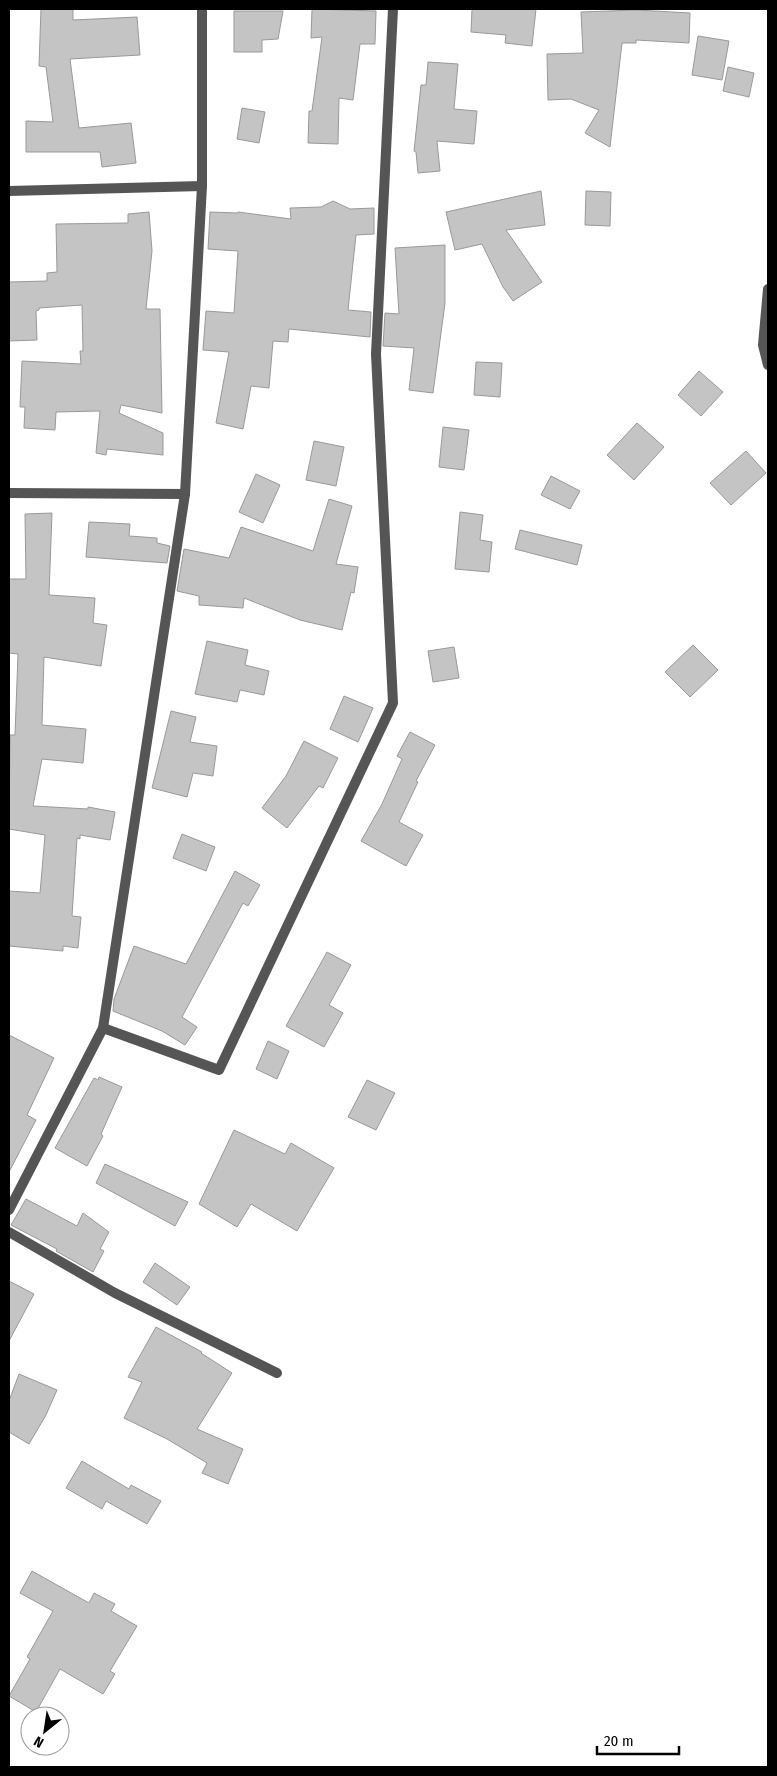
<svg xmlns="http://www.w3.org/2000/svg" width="777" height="1776" font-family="'Fira Sans Condensed',sans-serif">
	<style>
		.building { fill: #c4c4c4; stroke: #999 }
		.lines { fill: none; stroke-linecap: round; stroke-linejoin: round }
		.street { stroke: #555; stroke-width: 10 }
	</style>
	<rect width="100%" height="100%" fill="#fff"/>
	<g class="building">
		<path d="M41,9H73V20L137,17L140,55L70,59L79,128L131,123L136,163L102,167L100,152H26V121L53,122L46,67L39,66Z"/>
		<path d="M312,9L376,11L375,44H360L353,100L339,98L338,144L308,143L309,111H312L322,37L311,38Z"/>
		<path d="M472,9H536L532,46L505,43L506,35L471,32Z"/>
		<path d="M636,10L690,13L689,43L636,40V43H622L610,147L585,133L599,110L571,99L548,100L547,54L583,53L581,12Z"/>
		<path d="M234,11H283L278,39L262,40V52H234Z"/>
		<path d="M698,36L729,41L722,80L692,75Z"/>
		<path d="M428,62L458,64L454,109L477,111L474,144L437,141L440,171L418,173L416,152L414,151L421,85H426Z"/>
		<path d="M728,67L754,73L749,97L723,91Z"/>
		<path d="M242,108L265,112L259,143L237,139Z"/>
		<path d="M541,191L545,225L506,230L542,282L513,301L503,287L482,244L455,250L446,212Z"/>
		<path d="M586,191L611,192L610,226L585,225Z"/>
		<path d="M333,201L350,209L374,208V234L356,235L348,310L371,312L370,337L289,329L288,342L273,341L269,388L251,386L243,429L216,423L229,352L203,350L206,311L234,313L238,251L208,249L210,212L238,213V212L291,219L290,208L321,207Z"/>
		<path d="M149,212L152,251L146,309H160L162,413L121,405L119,413L163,433V455L107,449L106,455L96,453L100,411L56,412L55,430L24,428L25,407H20L22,361L81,364L80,351H83L82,305L39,308V310L36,311L37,340L9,341V282L47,281V273L57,272L56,224L128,223V214Z"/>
		<path d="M445,245V303L433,393L409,390L414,348L383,346L385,313L399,314L395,248Z"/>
		<path d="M476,362L502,363L500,397L474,395Z"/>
		<path d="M699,371L723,392L701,416L678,395Z"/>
		<path d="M637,423L664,447L634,480L607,455Z"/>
		<path d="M443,427L469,430L464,470L439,467Z"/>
		<path d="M314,441L344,447L336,486L306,480Z"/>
		<path d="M746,451L766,473L731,505L710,483Z"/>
		<path d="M256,474L280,485L263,523L239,512Z"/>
		<path d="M551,476L580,491L570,509L541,495Z"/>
		<path d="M329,499L352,506L336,564L358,567L354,593L351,592L342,630L300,620L244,598L243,608L199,605V596L177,591L184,549L229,558L241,527L313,551Z"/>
		<path d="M460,512L483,515L480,540L492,542L489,572L455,569Z"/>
		<path d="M52,513L49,595L95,598L93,623L107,625L101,666L44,657L42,725L86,729L83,763L42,759L33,806L88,809V807L115,812L110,840L80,835V839L77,838L72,916L81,917L78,948L63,946V951L9,946V891L40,893L45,835L9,829L10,735H15L18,654L9,653V579H26L25,514Z"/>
		<path d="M89,522L130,524L129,536L157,538V543L170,546L167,563L86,557Z"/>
		<path d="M520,530L582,545L577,565L515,549Z"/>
		<path d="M207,641L248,650L245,665L269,671L264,695L240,690L237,702L195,694Z"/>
		<path d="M693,645L718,670L690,697L665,672Z"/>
		<path d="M454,647L459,678L433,682L428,651Z"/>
		<path d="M344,696L373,708L358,742L330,729Z"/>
		<path d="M171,711L196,717L190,742L217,746L213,776L193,773L187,797L152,788Z"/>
		<path d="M410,732L435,745L416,781L418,782L399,822L423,835L406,866L361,841L382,804L402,759L397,756Z"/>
		<path d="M304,741L338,758L323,788L319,786L287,828L262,808L286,776Z"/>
		<path d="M182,834L215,847L206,871L173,858Z"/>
		<path d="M235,871L260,885L248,906L243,903L182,1017L197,1027L185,1045L162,1031L113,1011L114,999L134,946L186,964Z"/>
		<path d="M327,952L351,965L329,1005L343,1013L324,1047L286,1026Z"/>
		<path d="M9,1035L54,1058L27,1115L36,1120L9,1172Z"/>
		<path d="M268,1041L289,1051L277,1079L256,1069Z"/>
		<path d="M99,1077L122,1087L101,1134L103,1136L87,1166L55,1148L94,1078L98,1080Z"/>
		<path d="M367,1080L395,1093L376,1130L348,1117Z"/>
		<path d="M234,1130L285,1154L291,1143L334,1168L297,1231L251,1204L237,1227L199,1204Z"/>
		<path d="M105,1164L188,1202L175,1226L96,1183Z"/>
		<path d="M26,1199L77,1226L83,1213L109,1232L100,1249L104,1251L93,1272L56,1251L57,1249L11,1225Z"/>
		<path d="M155,1263L190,1287L177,1305L143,1282Z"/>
		<path d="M9,1281L34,1294L9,1341Z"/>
		<path d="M156,1327L202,1352L201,1353L232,1373L197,1429L243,1449L228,1484L202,1473L207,1463L167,1439L124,1418L142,1382L128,1377Z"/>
		<path d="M19,1374L57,1390L46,1415L29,1444L9,1432V1401Z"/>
		<path d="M82,1461L129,1489L131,1485L161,1501L147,1524L106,1501L102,1509L66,1488Z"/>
		<path d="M32,1571L89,1603L94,1593L115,1604L111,1611L137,1626L110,1671L115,1674L103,1694L60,1669L36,1712L9,1696L30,1659L27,1657L53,1611L20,1593Z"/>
	</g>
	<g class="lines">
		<g class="street">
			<path d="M9,191L202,186"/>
			<path d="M768,289L763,345L768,365"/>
			<path d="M9,493L185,494"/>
			<path d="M103,1028L219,1070L393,703L376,354L393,9"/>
			<path d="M9,1210L103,1028L185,494L202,186V9"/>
			<path d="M9,1232L115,1293L277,1373"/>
		</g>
	</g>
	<rect width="777" height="1776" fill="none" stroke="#000000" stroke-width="20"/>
	<g transform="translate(45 1731) rotate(210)"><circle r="24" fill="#ffffff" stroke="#999999"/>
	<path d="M0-4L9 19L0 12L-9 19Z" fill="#000000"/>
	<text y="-8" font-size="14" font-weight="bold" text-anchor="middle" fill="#000000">N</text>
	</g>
	<path d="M597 1746v8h82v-8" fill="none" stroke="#000000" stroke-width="2.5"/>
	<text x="604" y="1746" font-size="15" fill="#000000" stroke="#ffffff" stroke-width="4" paint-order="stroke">20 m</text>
</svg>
